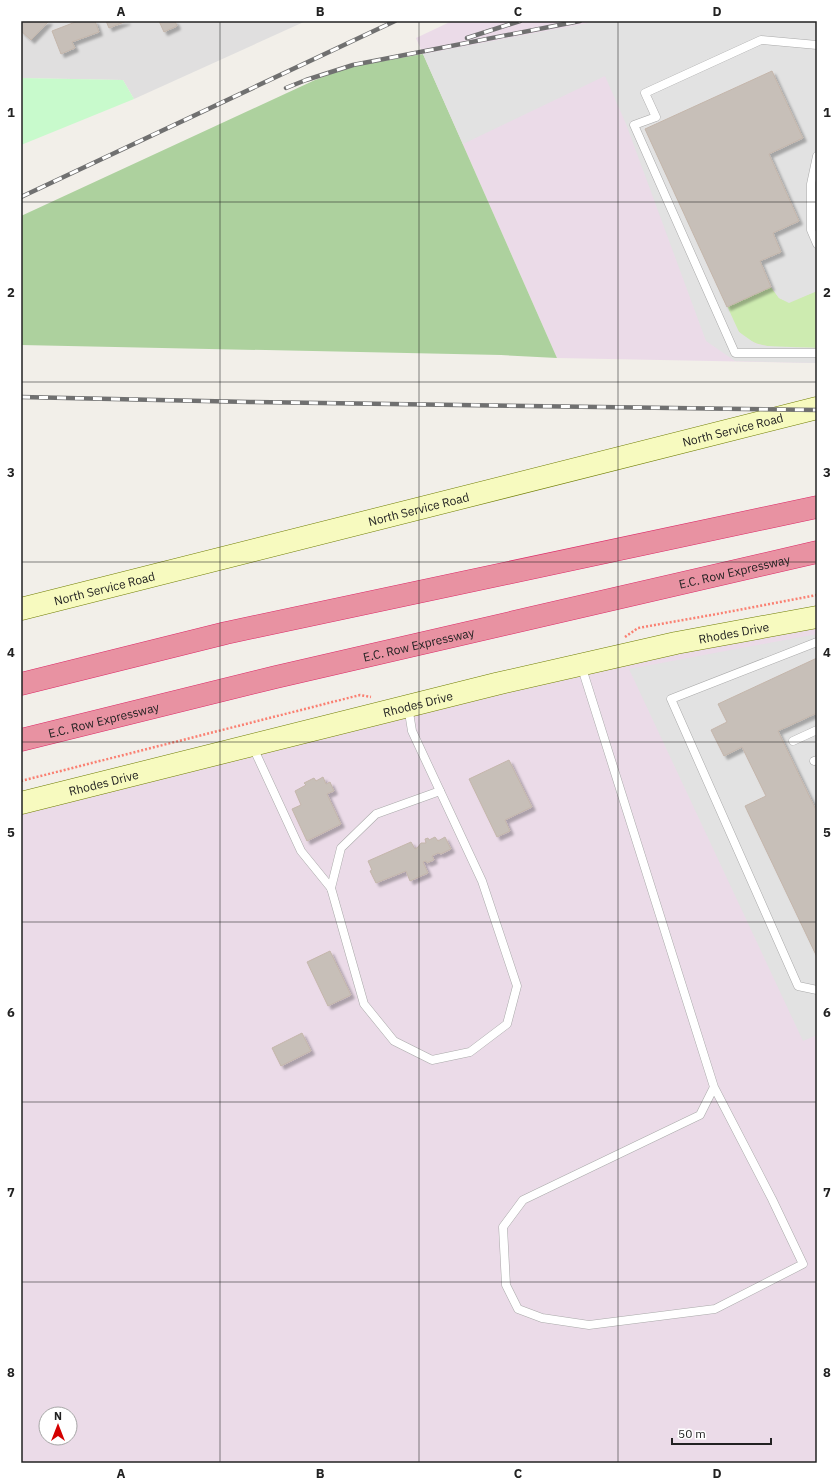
<svg xmlns="http://www.w3.org/2000/svg" width="838" height="1484" font-family="'IBM Plex Sans',sans-serif">
	<style>
		.residential { fill: #e0dfdf }
		.industrial { fill: #ebdbe8; fill-rule: evenodd }
		.grass { fill: #cdebb0 }
		.forest { fill: #add19e }
		.park { fill: #c8facc }
		.parking { fill: #e2e2e2 }
		.building { fill: #c7bfb8; stroke: #c4b6ab; filter: url(#shadow) }
		.lines { fill: none; stroke-linecap: round; stroke-linejoin: round }
		.lane-casing { stroke: #a9a9a9; stroke-width: 9 }
		.secondary-casing { stroke: #707d05; stroke-width: 23 }
		.highway-casing { stroke: #dc2a67; stroke-width: 23 }
		.path { stroke: #fa8072; stroke-width: 2.5; stroke-dasharray: 2 2; stroke-linecap: butt }
		.lane { stroke: #fff; stroke-width: 8 }
		.secondary { stroke: #f7fabf; stroke-width: 22 }
		.highway { stroke: #e892a2; stroke-width: 22 }
		.rail-casing { stroke: #707070; stroke-width: 4.5 }
		.rail { stroke: #fff; stroke-width: 3; stroke-dasharray: 9; stroke-linecap: butt }
		.grid { fill: none; stroke: #222; stroke-width: 1; stroke-opacity: 0.55 }
		.labels { text-anchor: middle; dominant-baseline: central; stroke-width: 3.5; stroke-linejoin: round; paint-order: stroke }
		.street-label { font-size: 12px; fill: #222; stroke: #fff }
		.neatline { fill: none; stroke: #222; stroke-width: 1.5 }
		.grid-label { font-size: 13px; text-anchor: middle; font-weight: bold; fill: #222 }
	</style>
	<defs>
		<filter id="shadow"><feDropShadow dx="3.5" dy="3.5" stdDeviation="1" flood-color="#0004"/></filter>
	</defs>
	<rect width="100%" height="100%" fill="#f2efe9"/>
	<path class="residential" d="M21,21H306L134,99L123,80L21,78Z"/>
	<g class="industrial">
		<path d="M452,21H817V363L557,358L416,38Z"/>
		<path d="M817,624V1463H21V812L625,661ZM46,1414H70V1438H46Z"/>
	</g>
	<path class="grass" d="M771,287L779,298L789,302L817,291V348C794,347 756,352 739,332C734,326 731,315 727,307Z"/>
	<path class="forest" d="M423,54L557,358L501,355L21,345V216L315,80L349,67Z"/>
	<path class="park" d="M21,78L123,80L134,99L21,145Z"/>
	<g class="parking">
		<path d="M599,21H817V291L789,303L779,298L771,287L760,261L781,251L773,233L799,221L769,154L803,138L772,71L646,129L739,332L756,344L766,346L817,348V363L735,361L706,341L626,124L605,76L463,144L423,54Z"/>
		<path d="M817,634V658L719,704L727,722L711,730L724,756L742,747L766,796L745,806L817,957V1035L803,1041L629,669Z"/>
		<path d="M817,713V812L778,731Z"/>
	</g>
	<g class="building">
		<path d="M21,21H49L31,40L21,31Z"/>
		<path d="M78,21H95L99,32L72,42L75,48L61,54L52,31Z"/>
		<path d="M106,21H127L109,28Z"/>
		<path d="M159,21H175L177,26L164,32Z"/>
		<path d="M772,71L803,138L769,154L799,221L773,233L781,252L760,261L771,287L727,307L645,129Z"/>
		<path d="M817,658V713L778,731L817,812V957L745,806L766,796L742,747L724,756L711,730L727,722L718,704Z"/>
		<path d="M509,760L532,807L505,820L510,831L497,837L469,779Z"/>
		<path d="M323,777L326,784L330,782L334,791L327,794L341,824L307,841L292,809L301,805L295,791L306,785L304,783L314,778L316,781Z"/>
		<path d="M435,837L438,841L445,837L451,849L441,854L438,853L432,856L434,860L427,863L426,861L423,862L428,873L410,881L406,871L376,883L370,871L372,870L368,861L411,842L415,849L418,847L421,843H426L425,839L428,838L429,840Z"/>
		<path d="M330,951L351,995L328,1006L307,962Z"/>
		<path d="M302,1033L311,1051L281,1066L272,1048Z"/>
	</g>
	<g class="lines">
		<g class="lane-casing">
			<g id="lane">
				<path d="M817,45L761,40L645,93L656,117L634,125L735,353H817"/>
				<path d="M817,156L811,184V230L817,244"/>
				<path d="M817,642L671,699L798,986L817,990"/>
				<path d="M581,665L714,1087L700,1115L523,1200L503,1227L506,1285L518,1309L542,1318L589,1325L715,1309L803,1264L772,1199L714,1087"/>
				<path d="M793,741L817,730"/>
				<path d="M252,745L301,851L331,888L364,1004L394,1041L432,1060L470,1052L507,1024L517,986L482,881L412,731L408,706"/>
				<path d="M814,761L817,760"/>
				<path d="M331,888L341,848L376,814L440,791"/>
			</g>
		</g>
		<g class="secondary-casing">
			<g id="secondary">
				<path id="s1" d="M21,609L817,408"/>
				<path id="s2" d="M21,803L496,684L676,643L817,617"/>
			</g>
		</g>
		<g class="highway-casing">
			<g id="highway">
				<path d="M21,684L226,633L817,507"/>
				<path id="s3" d="M21,740L276,677L817,552"/>
			</g>
		</g>
		<g class="path">
			<path d="M625,637L638,628L717,614L817,595"/>
			<path d="M21,781L360,695L371,697"/>
		</g>
		<use href="#lane" class="lane"/>
		<use href="#secondary" class="secondary"/>
		<use href="#highway" class="highway"/>
		<g class="rail-casing">
			<g id="rail">
				<path d="M467,38L520,21"/>
				<path d="M286,88L306,80L353,65L580,21"/>
				<path d="M21,197L395,21"/>
				<path d="M21,397L250,402L817,410"/>
			</g>
		</g>
		<use href="#rail" class="rail"/>
	</g>
	<path class="grid" d="M220,21V1463M419,21V1463M618,21V1463M21,202H817M21,382H817M21,562H817M21,742H817M21,922H817M21,1102H817M21,1282H817"/>
	<g class="labels">
		<g class="street-label">
			<text stroke="none"><textPath href="#s1" startOffset="734">North Service Road</textPath></text>
			<text stroke="none"><textPath href="#s1" startOffset="410">North Service Road</textPath></text>
			<text stroke="none"><textPath href="#s3" startOffset="733">E.C. Row Expressway</textPath></text>
			<text stroke="none"><textPath href="#s1" startOffset="86">North Service Road</textPath></text>
			<text stroke="none"><textPath href="#s2" startOffset="733">Rhodes Drive</textPath></text>
			<text stroke="none"><textPath href="#s3" startOffset="409">E.C. Row Expressway</textPath></text>
			<text stroke="none"><textPath href="#s2" startOffset="409">Rhodes Drive</textPath></text>
			<text stroke="none"><textPath href="#s3" startOffset="85">E.C. Row Expressway</textPath></text>
			<text stroke="none"><textPath href="#s2" startOffset="85">Rhodes Drive</textPath></text>
		</g>
	</g>
	<rect width="838" height="1484" fill="none" stroke="#ffffff" stroke-width="44"/>
	<g transform="translate(58 1426)"><circle r="19" fill="#ffffff" stroke="#a7a7a7"/>
	<path d="M0-3L7 15L0 10L-7 15Z" fill="#d40000"/>
	<text y="-6" font-size="11" font-weight="bold" text-anchor="middle" fill="#222222">N</text>
	</g>
	<path d="M672 1438v6h99v-6" fill="none" stroke="#222222" stroke-width="2"/>
	<text x="678" y="1438" font-size="12" fill="#222222" stroke="#ffffff" stroke-width="3" paint-order="stroke">50 m</text>
	<rect x="22" y="22" width="794" height="1440" class="neatline"/>
	<g class="grid-label">
		<text x="121" y="16">A</text>
		<text x="320" y="16">B</text>
		<text x="518" y="16">C</text>
		<text x="717" y="16">D</text>
		<text x="11" y="117">1</text>
		<text x="827" y="117">1</text>
		<text x="11" y="297">2</text>
		<text x="827" y="297">2</text>
		<text x="11" y="477">3</text>
		<text x="827" y="477">3</text>
		<text x="11" y="657">4</text>
		<text x="827" y="657">4</text>
		<text x="11" y="837">5</text>
		<text x="827" y="837">5</text>
		<text x="11" y="1017">6</text>
		<text x="827" y="1017">6</text>
		<text x="11" y="1197">7</text>
		<text x="827" y="1197">7</text>
		<text x="11" y="1377">8</text>
		<text x="827" y="1377">8</text>
		<text x="121" y="1478">A</text>
		<text x="320" y="1478">B</text>
		<text x="518" y="1478">C</text>
		<text x="717" y="1478">D</text>
	</g>
</svg>
